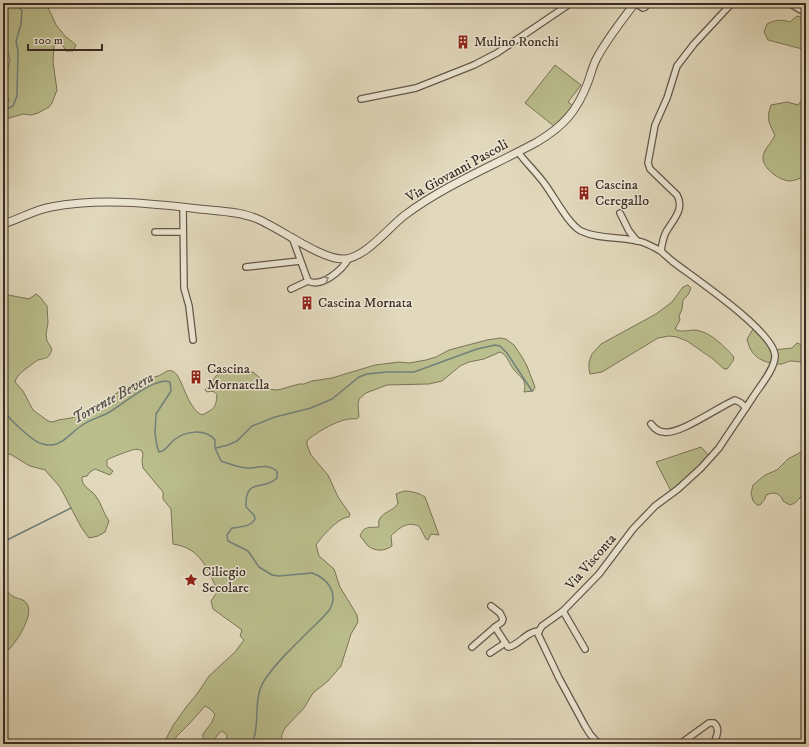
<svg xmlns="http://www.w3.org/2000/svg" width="809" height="747" font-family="'IM FELL DW Pica',serif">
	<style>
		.green { fill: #babd8c; stroke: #7a7458 }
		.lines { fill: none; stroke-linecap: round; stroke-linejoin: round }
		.stream { stroke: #71807b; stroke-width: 1.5 }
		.minor-casing { stroke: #65564a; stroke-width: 8 }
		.tertiary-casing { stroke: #65564a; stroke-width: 9 }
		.minor { stroke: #ece6d3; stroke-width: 5.5 }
		.tertiary { stroke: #ece6d3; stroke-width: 7 }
		.oneway { stroke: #94887c }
		.labels { text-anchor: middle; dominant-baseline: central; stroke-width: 3; stroke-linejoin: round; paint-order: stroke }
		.poi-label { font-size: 14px; fill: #3b2b24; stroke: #ece6d3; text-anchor: start }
		.street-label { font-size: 14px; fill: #3b2b24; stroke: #ece6d3 }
		.water-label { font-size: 15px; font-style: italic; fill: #524e48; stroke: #ece6d3 }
	</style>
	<rect width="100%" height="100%" fill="#e2d9bc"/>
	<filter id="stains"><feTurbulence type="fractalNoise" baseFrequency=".005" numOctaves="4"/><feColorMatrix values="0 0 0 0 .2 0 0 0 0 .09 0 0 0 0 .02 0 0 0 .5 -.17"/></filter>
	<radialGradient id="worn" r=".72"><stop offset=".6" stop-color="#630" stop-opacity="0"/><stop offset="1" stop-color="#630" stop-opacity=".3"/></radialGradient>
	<g class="green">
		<path d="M3,3H46L56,25L65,36L76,45L73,51H66L62,44L58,43L54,46L53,62L57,90L52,103L49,107L38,113L31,115L23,114L9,118L3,122V108L7,105L9,100L3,92V79L7,72L10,60L3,34Z"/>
		<path d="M797,16L806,18V50L768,40L764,32L767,24C775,20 781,19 790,22Z"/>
		<path d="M555,65L581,85L568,102L573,106L554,126L525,103Z"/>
		<path d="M801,101L806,104V130L803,137V144L806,147V175C802,178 794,181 789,181C779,180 762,168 763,157C764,148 772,143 775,135C769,123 766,119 771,105L787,102L798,105Z"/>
		<path d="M688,285L691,288L688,295L683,300L682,309L679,316L680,320L675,329C681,333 688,330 694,330C710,331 724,346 734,357L733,361L727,369H724L713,359L687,341L677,337L669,336L658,338L602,372L590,374L589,369V362L592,354L601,344L656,314L672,302L683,287Z"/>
		<path d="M3,294L29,299L36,294L40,297L47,306L48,323L46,334L47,341L52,349C48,363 42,356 35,362C28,368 17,373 15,382L23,391L33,410L48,421L53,422L58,420L71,418L82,414L134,383C141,379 150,379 158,376C162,375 167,369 172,371C182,373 186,408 202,415C214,409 216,408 217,395C215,391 212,391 207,392L205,390L216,376L222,371L230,368L242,372H253L260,378L263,387L265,389L278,390L299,384H304L312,381L332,378L375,365L399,362L409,363L426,360L436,357L449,350L487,340L500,338L506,339L514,345L522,357L527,366L535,387L533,391L524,392C528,378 518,377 512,367C508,361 507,355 500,352L484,359L469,362L460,366L442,381L429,384L387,385L366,393L359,399L358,405L359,417L356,419C342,417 321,430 310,438L307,441V445L311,455L328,475L338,497L350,514L349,517C339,517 322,536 316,545L319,556L334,569L340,587L357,615L358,622L351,634L341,666L328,681L313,693L304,708L285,728L282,734L281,744H226L227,735L222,731L219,733L211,744H206L203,742V734L212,722L215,714L209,708L205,706L190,723L178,735L170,744H163L174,724L187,706L197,694L209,676L235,652L244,640L240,636L242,630L213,609L211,601L218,591C207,569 201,548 173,544L171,509L163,499V492L143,468L142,461L143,454L142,451C139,449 135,449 132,450C129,451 109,458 107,460V466L113,471L110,475L95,469L90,472L87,476L82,477C81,486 90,489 95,495C101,502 103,513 109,521L105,532L98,536L89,538L81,527L60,487L45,470L30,466L10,454L3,457Z"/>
		<path d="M756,327L774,350L792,348L797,343L802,345L806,344V363C801,362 795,361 790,361C786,362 782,365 778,364C761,362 751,357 747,339L753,329Z"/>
		<path d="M701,447L709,456L690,475L671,491L656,462Z"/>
		<path d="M803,451L806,452C806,468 809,500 790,505L783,501C780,492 773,492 766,495L765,499L760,505H757L753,501L751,493L753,485L765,475L777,470L788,459Z"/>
		<path d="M404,491C411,491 419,493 425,497L439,535L431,534L428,540L426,539L419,526C407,521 399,528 391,536L392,546C385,551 376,552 368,546C365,543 363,539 360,536C364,525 370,528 379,527C376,512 393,513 398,503L396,494Z"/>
		<path d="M3,586C5,590 10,595 14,597C19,599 24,599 27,604C35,616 13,648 3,655Z"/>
	</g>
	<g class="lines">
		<g class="stream">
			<path d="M3,111L13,106L17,96L18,51L16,41L21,24L22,11L15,3"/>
			<path d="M3,403C5,416 13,422 22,430C30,437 39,446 51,445C62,445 72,432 81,426C89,420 97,418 106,414C120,407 154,376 170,382L171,391L156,414L155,433L157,446L159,452C166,451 169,444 174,440C185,431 205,428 215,440V448L221,461C230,464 239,468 249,468C261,468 265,463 277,471V478C263,492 245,476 246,507L254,515L255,519C251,527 240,527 232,528L227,535L228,541L248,551L259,567L272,575L279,576L312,573C327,578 339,593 330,609C325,616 317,623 311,629C295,645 276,662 264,681C252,701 261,724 252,744"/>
			<path d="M216,448L228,445L237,441L252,426L275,417L311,408L332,399L359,377L367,374L387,372H414L477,349L495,345L500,346L507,353L532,391"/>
			<path d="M3,542L71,508"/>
		</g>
		<g class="minor-casing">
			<g id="minor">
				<path d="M635,3L643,8L645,7L648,3"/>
				<path d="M789,3L806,13"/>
				<path d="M361,99L416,88L474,65L497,53L571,3"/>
				<path d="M518,152C526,163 536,172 544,183C554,196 568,224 581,231C600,240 623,236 642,242C648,244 655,248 661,251"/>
				<path d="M183,207L184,288L189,306L193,340"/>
				<path d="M620,213L629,231L637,241"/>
				<path d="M155,232H183"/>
				<path d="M292,237L308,281C322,288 342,270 349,258"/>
				<path d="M661,251C662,244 663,238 666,232C673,220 685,209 677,195L650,169L648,163L655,125L667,98L677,66L694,44L732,3"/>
				<path d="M246,267L300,261"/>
				<path d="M291,289L308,281"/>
				<path d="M651,424C654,428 659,432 664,432C680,435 718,407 735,400L741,403L746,408"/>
				<path d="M491,606L500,613L503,619L502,622L495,627"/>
				<path d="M563,611L585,649"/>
				<path d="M472,647L495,627L508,647H509C520,644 527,631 539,631"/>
				<path d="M490,653L505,643"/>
				<path d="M602,744L596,741L590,734L585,726L559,678L538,634L539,631L542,626L563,611L599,574L633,529L655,506L678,489L701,468L719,448C730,431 742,414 753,397C760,386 774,370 775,357C777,333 691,276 672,261L664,254L661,251"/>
				<path d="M680,744L709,723H714C721,729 716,736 714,744"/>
			</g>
		</g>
		<g class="tertiary-casing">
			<path id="tertiary" d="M3,224C20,219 34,210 51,207C99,198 150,203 199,209C217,211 237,211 255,218C279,227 322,261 345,259C366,257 388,228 405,215C445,185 493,166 537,142C564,126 577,111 588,82C591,74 593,64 598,56C608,38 622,20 635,3"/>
		</g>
		<use href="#minor" class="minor"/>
		<use href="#tertiary" class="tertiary"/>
	</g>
	<defs><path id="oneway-chevron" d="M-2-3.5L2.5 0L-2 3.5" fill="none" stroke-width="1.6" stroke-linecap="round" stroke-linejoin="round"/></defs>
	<use class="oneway" href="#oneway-chevron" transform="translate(326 279) rotate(-30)"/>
	<defs>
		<g id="building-bare" transform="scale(1.08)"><path d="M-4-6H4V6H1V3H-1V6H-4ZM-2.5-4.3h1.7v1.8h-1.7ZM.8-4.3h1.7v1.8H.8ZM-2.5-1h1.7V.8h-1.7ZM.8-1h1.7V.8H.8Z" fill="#8f2418" stroke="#ece6d3" stroke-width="2.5" paint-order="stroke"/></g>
		<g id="sight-bare" transform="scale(1.08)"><path d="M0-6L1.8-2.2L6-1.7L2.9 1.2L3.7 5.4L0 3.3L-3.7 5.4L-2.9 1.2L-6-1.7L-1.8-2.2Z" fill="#8f2418" stroke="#ece6d3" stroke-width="2.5" paint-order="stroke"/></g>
	</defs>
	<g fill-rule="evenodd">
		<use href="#building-bare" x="463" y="42"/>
		<use href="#building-bare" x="584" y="193"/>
		<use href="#building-bare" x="307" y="303"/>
		<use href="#building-bare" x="196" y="377"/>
		<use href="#sight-bare" x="191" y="580"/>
	</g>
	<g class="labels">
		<g class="poi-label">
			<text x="474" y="42">Mulino Ronchi</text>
			<text x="595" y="185">Cascina<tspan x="595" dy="16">Ceregallo</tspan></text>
			<text x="318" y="303">Cascina Mornata</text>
			<text x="207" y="369">Cascina<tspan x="207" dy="16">Mornatella</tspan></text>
			<text x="202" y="572">Ciliegio<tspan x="202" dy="16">Secolare</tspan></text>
		</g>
		<g class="street-label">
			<text transform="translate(457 171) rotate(-29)">Via Giovanni Pascoli</text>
			<text transform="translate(591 562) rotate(-49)">Via Visconta</text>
		</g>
		<g class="water-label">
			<text transform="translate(113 398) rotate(-29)">Torrente Bevera</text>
		</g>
	</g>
	<rect width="809" height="747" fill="none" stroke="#e2d9bc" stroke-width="16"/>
	<rect x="4" y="4" width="801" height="739" fill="none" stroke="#3b2b24" stroke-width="2"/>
	<rect x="8" y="8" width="793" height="731" fill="none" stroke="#3b2b24"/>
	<path d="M28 44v6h74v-6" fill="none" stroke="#3b2b24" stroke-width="2"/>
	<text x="34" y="44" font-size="12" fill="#3b2b24" stroke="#ece6d3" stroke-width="3" paint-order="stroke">100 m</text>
	<rect width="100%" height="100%" filter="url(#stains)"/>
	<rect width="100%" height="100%" fill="url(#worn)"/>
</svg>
